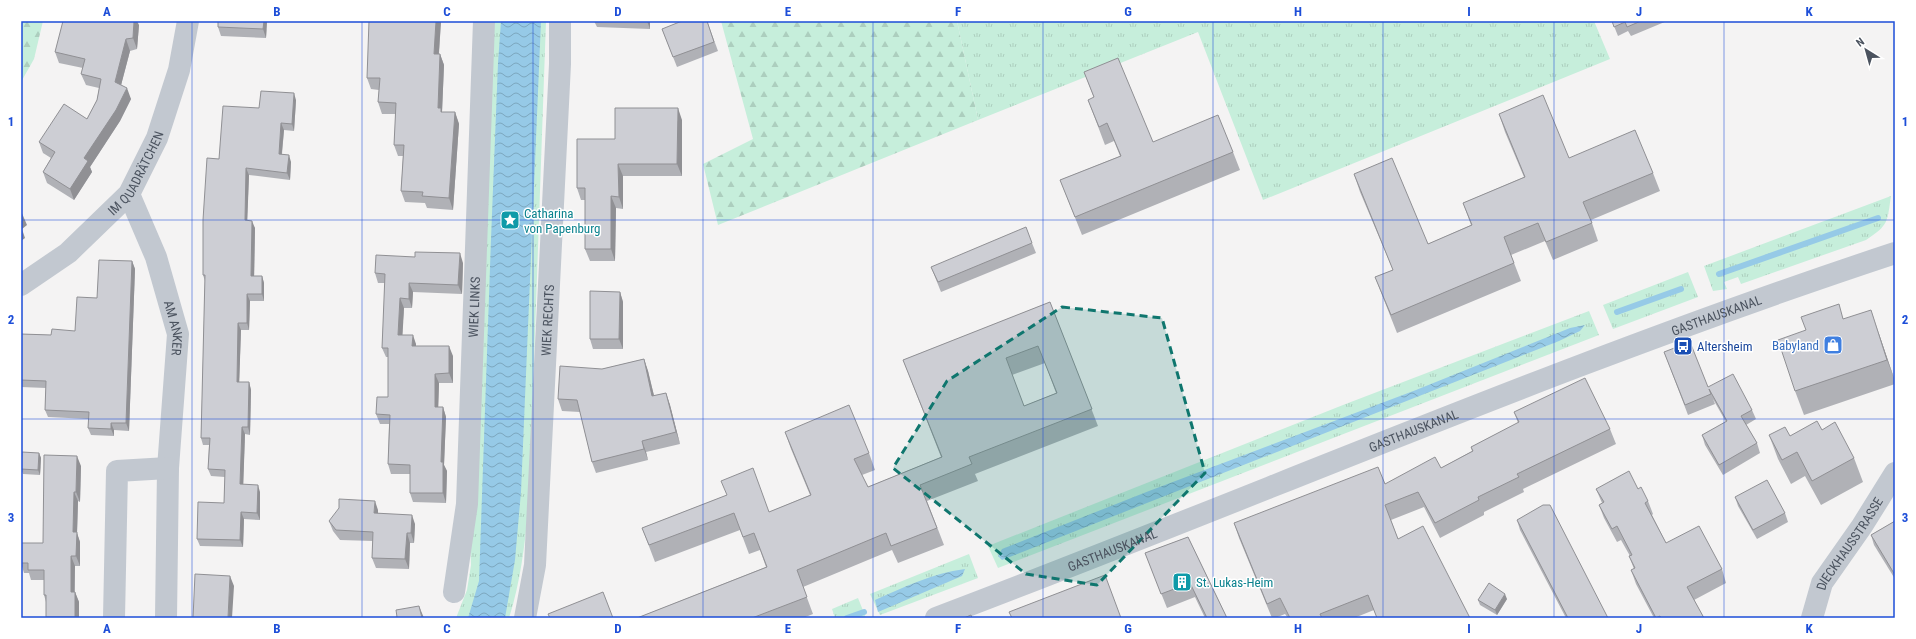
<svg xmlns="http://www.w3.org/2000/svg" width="1916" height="639" font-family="'Roboto Condensed',sans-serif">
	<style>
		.grass { fill: url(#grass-tufts) }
		.forest { fill: url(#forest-firs) }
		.water { fill: url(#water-waves) }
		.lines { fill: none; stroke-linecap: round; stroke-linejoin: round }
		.stream { stroke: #96cae7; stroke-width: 6 }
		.minor { stroke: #c2c8d0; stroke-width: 22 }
		.wall { fill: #b0b1b6; fill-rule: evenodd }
		.shaded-wall { fill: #909094 }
		.building { fill: #cdced4; stroke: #909094; fill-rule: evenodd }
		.marked { fill: #0f766e; fill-opacity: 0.2; stroke: #0f766e; stroke-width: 3; stroke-dasharray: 8 5; stroke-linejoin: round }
		.grid { fill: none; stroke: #1d4ed8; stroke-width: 1; stroke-opacity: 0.55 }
		.labels { text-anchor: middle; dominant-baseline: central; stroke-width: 3; stroke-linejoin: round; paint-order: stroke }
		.street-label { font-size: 13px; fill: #4b535f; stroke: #fff }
		.culture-label { font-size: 13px; fill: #0d838f; stroke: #fff; text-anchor: start }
		.shop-label { font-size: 13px; fill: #366cbe; stroke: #fff; text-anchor: end }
		.transit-label { font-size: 13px; fill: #164399; stroke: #fff; text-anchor: start }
		.neatline { fill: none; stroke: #1d4ed8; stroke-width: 1.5 }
		.grid-label { font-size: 13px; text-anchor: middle; font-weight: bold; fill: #1d4ed8 }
	</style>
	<defs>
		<pattern id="grass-tufts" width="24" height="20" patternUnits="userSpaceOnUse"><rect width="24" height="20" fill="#c6eedb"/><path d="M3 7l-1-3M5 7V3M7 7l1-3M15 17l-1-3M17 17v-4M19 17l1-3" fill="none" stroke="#accebe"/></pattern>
		<pattern id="forest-firs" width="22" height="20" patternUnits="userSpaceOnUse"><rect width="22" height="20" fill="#c6eedb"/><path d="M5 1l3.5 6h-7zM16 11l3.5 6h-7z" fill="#accebe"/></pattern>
		<pattern id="water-waves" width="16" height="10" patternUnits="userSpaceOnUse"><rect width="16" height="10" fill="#96cae7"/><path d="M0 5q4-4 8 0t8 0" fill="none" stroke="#7ca7be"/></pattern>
	</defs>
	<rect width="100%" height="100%" fill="#f4f3f3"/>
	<g class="grass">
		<path d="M492,21H546L529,503C525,542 521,581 509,618H456L467,590L471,565L470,532Z"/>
		<path d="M957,21H1594L1610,59L1263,200L1198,32L978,120Z"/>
		<path d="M1891,196C1887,222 1889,225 1866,240L1741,284L1738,277L1724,282L1727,289L1713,291L1704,266Z"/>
		<path d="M1688,272L1698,297L1613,329L1603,305Z"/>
		<path d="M1589,311L1599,335L998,568L988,546L1343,405Z"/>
		<path d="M969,554L978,578L880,615L870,594Z"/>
		<path d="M858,598L866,618H835L832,609Z"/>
	</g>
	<g class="forest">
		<path d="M22,21H43L34,59L21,82Z"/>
		<path d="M721,21H957L978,120L718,225L703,164L753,139Z"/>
	</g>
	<g class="water">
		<path d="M501,21H541L521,492L515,560L505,618H468L479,581L491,239L498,63Z"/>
		<path d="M1585,325L1580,331L1559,341L1002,560L998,556L1002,549L1149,491L1416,390L1570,328Z"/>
		<path d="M965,569L962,576L878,612L875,600C905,587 932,573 965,569Z"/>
	</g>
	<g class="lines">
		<g class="stream">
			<path d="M1719,274L1878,218"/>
			<path d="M1617,312L1681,289"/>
			<path d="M847,618L864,612"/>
		</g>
		<g class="minor">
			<path id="s1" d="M129,194L156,257L178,334L168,468L166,618"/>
			<path id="s2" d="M21,285L68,253L129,194L157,138L179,70L188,21"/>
			<path id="s3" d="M454,592L467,504L484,21"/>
			<path d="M114,618L117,471L168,468"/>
			<path id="s4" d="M525,618L535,565L560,64V21"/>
			<path id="s5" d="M936,618C1256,497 1570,360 1895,253"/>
			<path id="s6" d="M1812,618L1822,583L1862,526L1895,473"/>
		</g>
	</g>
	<g class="wall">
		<path d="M218,21H267L266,38L221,36L218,27Z"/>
		<path d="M441,21L439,54H440L444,65L442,112H455L459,124L453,210L427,208L425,203L405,202L401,191L403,156H398L394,145L396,114H382L378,102L379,90L371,89L367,78Z"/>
		<path d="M594,21H650V29L597,27Z"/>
		<path d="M707,21L718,51L677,67L662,29Z"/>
		<path d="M1612,21H1667L1631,36L1628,31L1618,36Z"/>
		<path d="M139,25L137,49L130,51L121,85L131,99L120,121L90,167L92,172L74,200L47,183L43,172L51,158L43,153L39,142L87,119L97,100L99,88L86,85L81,74L83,68L59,63L55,52Z"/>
		<path d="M1084,72L1153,142L1233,152L1240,170L1082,235L1060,180L1120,156L1114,141L1105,145L1088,100L1094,98Z"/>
		<path d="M296,100L294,131L284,130L282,154L291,162L290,180L249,175L247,220L255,228L254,276H262L264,283V301H250L249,330H241L239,382H249L251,390L250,435L245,434L243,485L260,492V520L244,519L243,547L200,546L197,539L224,503L225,477L211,476L208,469L209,445H203L201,438L205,281L203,275L219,159L259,108Z"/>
		<path d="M1499,114L1569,158L1653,173L1660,191L1591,220L1598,241L1553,260L1545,241L1511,255L1521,281L1397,333L1382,295L1375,277L1393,270L1360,192L1354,174L1428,244L1471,225L1463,203L1524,177L1505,132Z"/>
		<path d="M682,120V176H623V209L616,208L615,261H590L585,249V200H581L577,188L615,139Z"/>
		<path d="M1032,243L1036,253L941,292L931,267Z"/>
		<path d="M132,261L135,269L129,431L114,430V436L91,435L88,428L89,419L48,417L45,410L46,388L21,387V334L51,335L75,331L97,298Z"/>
		<path d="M463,263L462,294L413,292L412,308H404L402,335L416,344V346L453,356V383H439L438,407H443L446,417L444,465L447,471L446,503L413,502L410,493V474H391L388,464L389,424H380L376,414L388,397V357H386L382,348L385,283H378L375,273Z"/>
		<path d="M620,292L623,302V349H593L590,339Z"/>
		<path d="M1050,302L1098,426L975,474L978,481L927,501L944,545L898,563L892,550L803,587L813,614L803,618H637L766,567L760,550L749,554L740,530L655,562L642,528L727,495L769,512L810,495L791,449L785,432L869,453L875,470L862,475L868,487L941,457L903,360ZM1045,363L1056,393L1024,406L1012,375Z"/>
		<path d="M1844,319L1879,334L1895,381V384L1804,415L1795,391Z"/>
		<path d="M1664,352L1708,387L1752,410L1756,419L1746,425L1757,443L1760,453L1723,475L1705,445L1702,435L1726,422L1713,399L1715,404L1688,415Z"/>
		<path d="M644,359L648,371L654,396L666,393L670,405L680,444L646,452L648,460L596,473L592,462L580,412L562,411L558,399L602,369Z"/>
		<path d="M1514,412L1610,429L1616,444L1523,489L1524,492L1484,512V515L1440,538L1424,507L1391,520L1398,539L1470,618H1377L1374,610L1354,618H1288L1285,614L1275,618H1272L1239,538L1234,523L1385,484L1441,468L1472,451L1471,447L1518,423Z"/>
		<path d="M1822,430L1854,458L1863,482L1821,505L1805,476L1791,484L1778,459L1769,435L1790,436Z"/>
		<path d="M39,453L41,458L40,475L23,474L21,469Z"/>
		<path d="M81,466L80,502L78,501L77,533L80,542V566H75V592L79,602V618H46V602L44,595V580H31L29,573H24L21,563V543H43Z"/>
		<path d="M1596,489H1638L1648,501L1653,514L1652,515L1666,543L1722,569L1726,583L1694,600L1704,618H1654L1636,584L1631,570L1634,569L1629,556H1630L1621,540L1617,542L1604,518L1599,505L1602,503Z"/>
		<path d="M1735,497L1785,513L1788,522L1757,539L1738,506Z"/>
		<path d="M378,510V513L415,524L414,543H410L409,569L376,568L372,558L373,541L340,540L333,531L329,521Z"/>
		<path d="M1517,520L1608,618H1566L1520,530Z"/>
		<path d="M1895,521V579L1874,545L1871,535Z"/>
		<path d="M1188,537L1227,618H1205L1195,597L1167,608L1145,553Z"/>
		<path d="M1507,599L1497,615L1480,605L1478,600Z"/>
	</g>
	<g class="shaded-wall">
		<path d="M134,21H137L139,25L137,49L133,38Z"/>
		<path d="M264,21H267L266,38L263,29Z"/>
		<path d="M436,21H441L438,65L434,54Z"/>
		<path d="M647,21H650V29Z"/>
		<path d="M126,39L130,51L119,93L115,82Z"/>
		<path d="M440,54L444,65L442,112L445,120L438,108Z"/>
		<path d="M127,88L131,99L120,121L90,167L92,172L74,200L70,189L84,158Z"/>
		<path d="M294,93L296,100L294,131L292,124Z"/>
		<path d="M678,108L682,120V176L677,164Z"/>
		<path d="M455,112L459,124L453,210L449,198Z"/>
		<path d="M281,123L284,130L281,161L279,154Z"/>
		<path d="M289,155L291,162L290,180L287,173Z"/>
		<path d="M618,164L623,176V209L619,197Z"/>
		<path d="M246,168L249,175L247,228L245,220Z"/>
		<path d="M611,196L616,208L615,261L611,249Z"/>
		<path d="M21,211L27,225L22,229L25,238L21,241Z"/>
		<path d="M252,221L255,228L254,283L251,276Z"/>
		<path d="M460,253L463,263L462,294L458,285Z"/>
		<path d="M132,261L135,269L129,431L126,423Z"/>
		<path d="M262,276L264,283V301L262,294Z"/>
		<path d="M409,283L413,292L412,308L409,299Z"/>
		<path d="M620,292L623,302V349L619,339Z"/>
		<path d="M247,294L250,301L249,330L247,323Z"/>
		<path d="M400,298L404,308L402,344L398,335Z"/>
		<path d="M1871,310L1879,334L1895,381L1887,360Z"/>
		<path d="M238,323L241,330L239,389L237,382Z"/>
		<path d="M413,335L416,344V356L412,346Z"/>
		<path d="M449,346L453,356V383L449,373Z"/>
		<path d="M644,359L648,371L657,408L652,396Z"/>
		<path d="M435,374L439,383L438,416L435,407Z"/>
		<path d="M249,382L251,390L250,435L248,427Z"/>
		<path d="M666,393L670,405L680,444L676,432Z"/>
		<path d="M443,407L446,417L444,465L447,471L446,503L443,493L441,462Z"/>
		<path d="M111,423L114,430V436L111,429Z"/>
		<path d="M242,427L245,434L243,492L240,484Z"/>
		<path d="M642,441L646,452L648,460L644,449Z"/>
		<path d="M39,453L41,458L40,475L38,470Z"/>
		<path d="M77,456L81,466L80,502L76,492Z"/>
		<path d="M258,485L260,492V520L257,513Z"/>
		<path d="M74,492L78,501L77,533L80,542V566L76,556L73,532Z"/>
		<path d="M375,501L378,510V523L374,513Z"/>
		<path d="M241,512L244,519L243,547L240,540Z"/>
		<path d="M412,515L415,524L414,543L411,533Z"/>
		<path d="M407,533L410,543L409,569L405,559Z"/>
		<path d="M71,556L75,566L74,602L71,592Z"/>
		<path d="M230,576L234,586L232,618H228Z"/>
		<path d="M75,592L79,602V618H75Z"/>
		<path d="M1505,594L1507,599L1497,615L1495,610Z"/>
		<path d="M419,606L424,618H422Z"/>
	</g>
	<g class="building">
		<path d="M63,21H134L133,38L126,39L115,82L127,88L116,110L84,158L88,161L70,189L43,172L55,152L39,142L64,104L87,119L97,100L101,79L81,74L85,59L55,52Z"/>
		<path d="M218,21H264L263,29L218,27Z"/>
		<path d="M369,21H436L434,54H440L438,108H441V112H455L449,198L422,196L423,192L401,191L404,145H394L396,103L378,102L380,78H367Z"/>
		<path d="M682,21H707L714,42L673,57L662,29Z"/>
		<path d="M1612,21H1641L1627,27L1625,22L1614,27Z"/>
		<path d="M1118,58L1153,142L1218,115L1233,152L1075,217L1060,180L1121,156L1107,123L1099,127L1088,100L1094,97L1084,72Z"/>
		<path d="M261,91L294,93L292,124L281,123L279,154L289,155L287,173L246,168L245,220L252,221L251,276H262V294H247V323H238L237,382H249L248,427H242L240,484L258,485L257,513L241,512L240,540L197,539L198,502L224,503L225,470L208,469L210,438H201L205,275H203V220L207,158L219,159L223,106L259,108Z"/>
		<path d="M1543,95L1569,158L1635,130L1653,173L1583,202L1592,223L1546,242L1538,223L1504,237L1514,263L1391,315L1375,277L1393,270L1354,174L1392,158L1428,244L1472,225L1463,203L1525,177L1499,114Z"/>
		<path d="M615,108H678L677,164H618L619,197L611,196V249H585V188H577V139H615Z"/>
		<path d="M1026,227L1032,243L938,282L931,267Z"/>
		<path d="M415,252L460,253L458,285L409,283V299L400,298L398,335H413L412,346H449V373L435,374V407H443L441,462H443V493H410V465L388,464L390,415L376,414L377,397H388V348H382L385,274L375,273L376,255L415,257Z"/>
		<path d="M99,260L132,261L126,423H111V429L88,428L89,412L45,410L46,381L21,380V334L51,335L52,329L75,331L77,297L97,298Z"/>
		<path d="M590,291L620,292L619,339H590Z"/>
		<path d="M1050,302L1092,409L969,457L972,464L920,485L937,528L891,546L886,533L797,570L807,597L752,618H637L767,567L754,533L743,537L734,513L649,545L642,528L727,495L721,481L753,468L769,512L811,495L785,432L849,405L869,453L854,459L868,487L942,457L903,360ZM1038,346L1057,393L1024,406L1006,358Z"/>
		<path d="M1839,304L1843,319L1871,310L1887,360L1795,391L1778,340L1806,330L1801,317Z"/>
		<path d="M1690,342L1708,387L1733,374L1752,410L1741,416L1757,443L1719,465L1702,435L1727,421L1709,389L1711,394L1685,405L1664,352Z"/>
		<path d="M644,359L652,396L666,393L676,432L642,441L644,449L592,462L577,400L558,399L560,366L602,369Z"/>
		<path d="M1585,378L1610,429L1517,474L1519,477L1478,497L1479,500L1435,523L1418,492L1385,505L1398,539L1423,526L1470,618H1377L1368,595L1320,614L1322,618H1290L1280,598L1267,604L1234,523L1378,467L1385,484L1435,457L1441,468L1473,451L1471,447L1519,422L1514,412Z"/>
		<path d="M1817,421L1822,430L1835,422L1854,458L1812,481L1797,452L1782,460L1769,435L1785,427L1790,436Z"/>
		<path d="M22,452L39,453L38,470L21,469Z"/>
		<path d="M44,455L77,456L76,492H74L73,532H77L76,556H71V592H75V617H46V595H44V570H28V563H21V543H43Z"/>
		<path d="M1629,471L1638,489L1641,487L1648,501L1645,503L1666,543L1699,526L1722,569L1687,587L1704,618H1661L1660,616L1656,618L1631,570L1635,568L1629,556L1632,555L1617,526L1612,529L1599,505L1604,502L1596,489Z"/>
		<path d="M1767,480L1785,513L1753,530L1735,497Z"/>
		<path d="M339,499L375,501L374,513L412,515L411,533H407L405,559L372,558L373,532L336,530L329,521L339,508Z"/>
		<path d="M1543,505H1550L1608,618H1568L1517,520Z"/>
		<path d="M1895,521V575L1871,535Z"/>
		<path d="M1188,537L1227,618H1207L1190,583L1161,594L1145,553Z"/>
		<path d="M195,574L230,576L228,618H193Z"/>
		<path d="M1105,575L1121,618H1012L1009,612Z"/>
		<path d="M1489,583L1505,594L1495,610L1478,600Z"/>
		<path d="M603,592L613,618H550L548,614Z"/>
		<path d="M419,606L422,618H393L397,617L396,610Z"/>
		<path d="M971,615L972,618H964Z"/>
	</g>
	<path class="marked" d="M1062,307L1162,318L1205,473L1097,585L1026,574L893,468L947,381Z"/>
	<path class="grid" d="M192,21V618M362,21V618M533,21V618M703,21V618M873,21V618M1043,21V618M1213,21V618M1383,21V618M1554,21V618M1724,21V618M21,220H1895M21,419H1895"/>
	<defs>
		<g id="sight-square" transform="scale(1)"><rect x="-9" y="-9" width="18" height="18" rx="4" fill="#0f9aa8" stroke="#fff"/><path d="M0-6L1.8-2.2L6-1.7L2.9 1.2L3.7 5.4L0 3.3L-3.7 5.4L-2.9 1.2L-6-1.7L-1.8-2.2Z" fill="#fff"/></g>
		<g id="shop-square" transform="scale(1)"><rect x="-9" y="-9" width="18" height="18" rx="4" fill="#3f7fe0" stroke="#fff"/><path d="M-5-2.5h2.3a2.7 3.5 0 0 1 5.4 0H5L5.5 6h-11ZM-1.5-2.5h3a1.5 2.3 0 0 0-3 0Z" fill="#fff"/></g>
		<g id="bus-square" transform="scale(1)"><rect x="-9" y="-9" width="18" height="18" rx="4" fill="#1a4fb4" stroke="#fff"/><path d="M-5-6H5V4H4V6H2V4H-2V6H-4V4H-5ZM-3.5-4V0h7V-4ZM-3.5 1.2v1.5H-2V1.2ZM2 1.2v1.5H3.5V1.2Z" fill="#fff"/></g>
		<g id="building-square" transform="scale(1)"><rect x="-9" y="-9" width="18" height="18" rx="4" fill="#0f9aa8" stroke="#fff"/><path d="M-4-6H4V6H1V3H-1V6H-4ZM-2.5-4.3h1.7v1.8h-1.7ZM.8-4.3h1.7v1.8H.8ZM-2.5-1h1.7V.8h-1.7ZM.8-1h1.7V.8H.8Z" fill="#fff"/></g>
	</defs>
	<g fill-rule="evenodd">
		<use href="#sight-square" x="510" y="220"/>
		<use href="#shop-square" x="1833" y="345"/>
		<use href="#bus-square" x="1683" y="346"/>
		<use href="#building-square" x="1182" y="582"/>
	</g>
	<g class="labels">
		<g class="street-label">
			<text stroke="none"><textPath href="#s2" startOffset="163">IM QUADRÄTCHEN</textPath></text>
			<text stroke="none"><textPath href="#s3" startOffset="286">WIEK LINKS</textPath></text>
			<text stroke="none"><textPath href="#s5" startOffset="837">GASTHAUSKANAL</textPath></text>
			<text stroke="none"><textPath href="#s4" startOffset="299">WIEK RECHTS</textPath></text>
			<text stroke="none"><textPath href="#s1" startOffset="142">AM ANKER</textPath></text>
			<text stroke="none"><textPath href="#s5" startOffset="513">GASTHAUSKANAL</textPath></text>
			<text stroke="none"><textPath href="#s6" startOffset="84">DIECKHAUSSTRASSE</textPath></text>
			<text stroke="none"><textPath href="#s5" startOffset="189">GASTHAUSKANAL</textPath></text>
		</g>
		<g class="culture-label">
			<text x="524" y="213">Catharina<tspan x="524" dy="15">von Papenburg</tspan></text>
			<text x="1196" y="582">St. Lukas-Heim</text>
		</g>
		<g class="shop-label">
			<text x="1819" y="345">Babyland</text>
		</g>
		<g class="transit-label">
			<text x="1697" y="346">Altersheim</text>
		</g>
	</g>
	<rect width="1916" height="639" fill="none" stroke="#ffffff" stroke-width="44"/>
	<g transform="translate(1866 50) rotate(323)" stroke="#ffffff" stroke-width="3" paint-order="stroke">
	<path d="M0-3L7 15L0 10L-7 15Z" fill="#4b535f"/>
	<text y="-6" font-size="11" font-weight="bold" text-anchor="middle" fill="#4b535f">N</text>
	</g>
	<rect x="22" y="22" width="1872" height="595" class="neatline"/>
	<g class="grid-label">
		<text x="107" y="16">A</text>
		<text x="277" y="16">B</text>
		<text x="447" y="16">C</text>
		<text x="618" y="16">D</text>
		<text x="788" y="16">E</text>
		<text x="958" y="16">F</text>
		<text x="1128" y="16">G</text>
		<text x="1298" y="16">H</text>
		<text x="1469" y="16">I</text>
		<text x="1639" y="16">J</text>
		<text x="1809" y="16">K</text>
		<text x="11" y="126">1</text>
		<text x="1905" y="126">1</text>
		<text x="11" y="324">2</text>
		<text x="1905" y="324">2</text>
		<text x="11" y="522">3</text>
		<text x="1905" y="522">3</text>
		<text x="107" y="633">A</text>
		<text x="277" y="633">B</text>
		<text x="447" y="633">C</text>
		<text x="618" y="633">D</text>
		<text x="788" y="633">E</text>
		<text x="958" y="633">F</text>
		<text x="1128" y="633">G</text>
		<text x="1298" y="633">H</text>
		<text x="1469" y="633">I</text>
		<text x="1639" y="633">J</text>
		<text x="1809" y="633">K</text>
	</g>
</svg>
